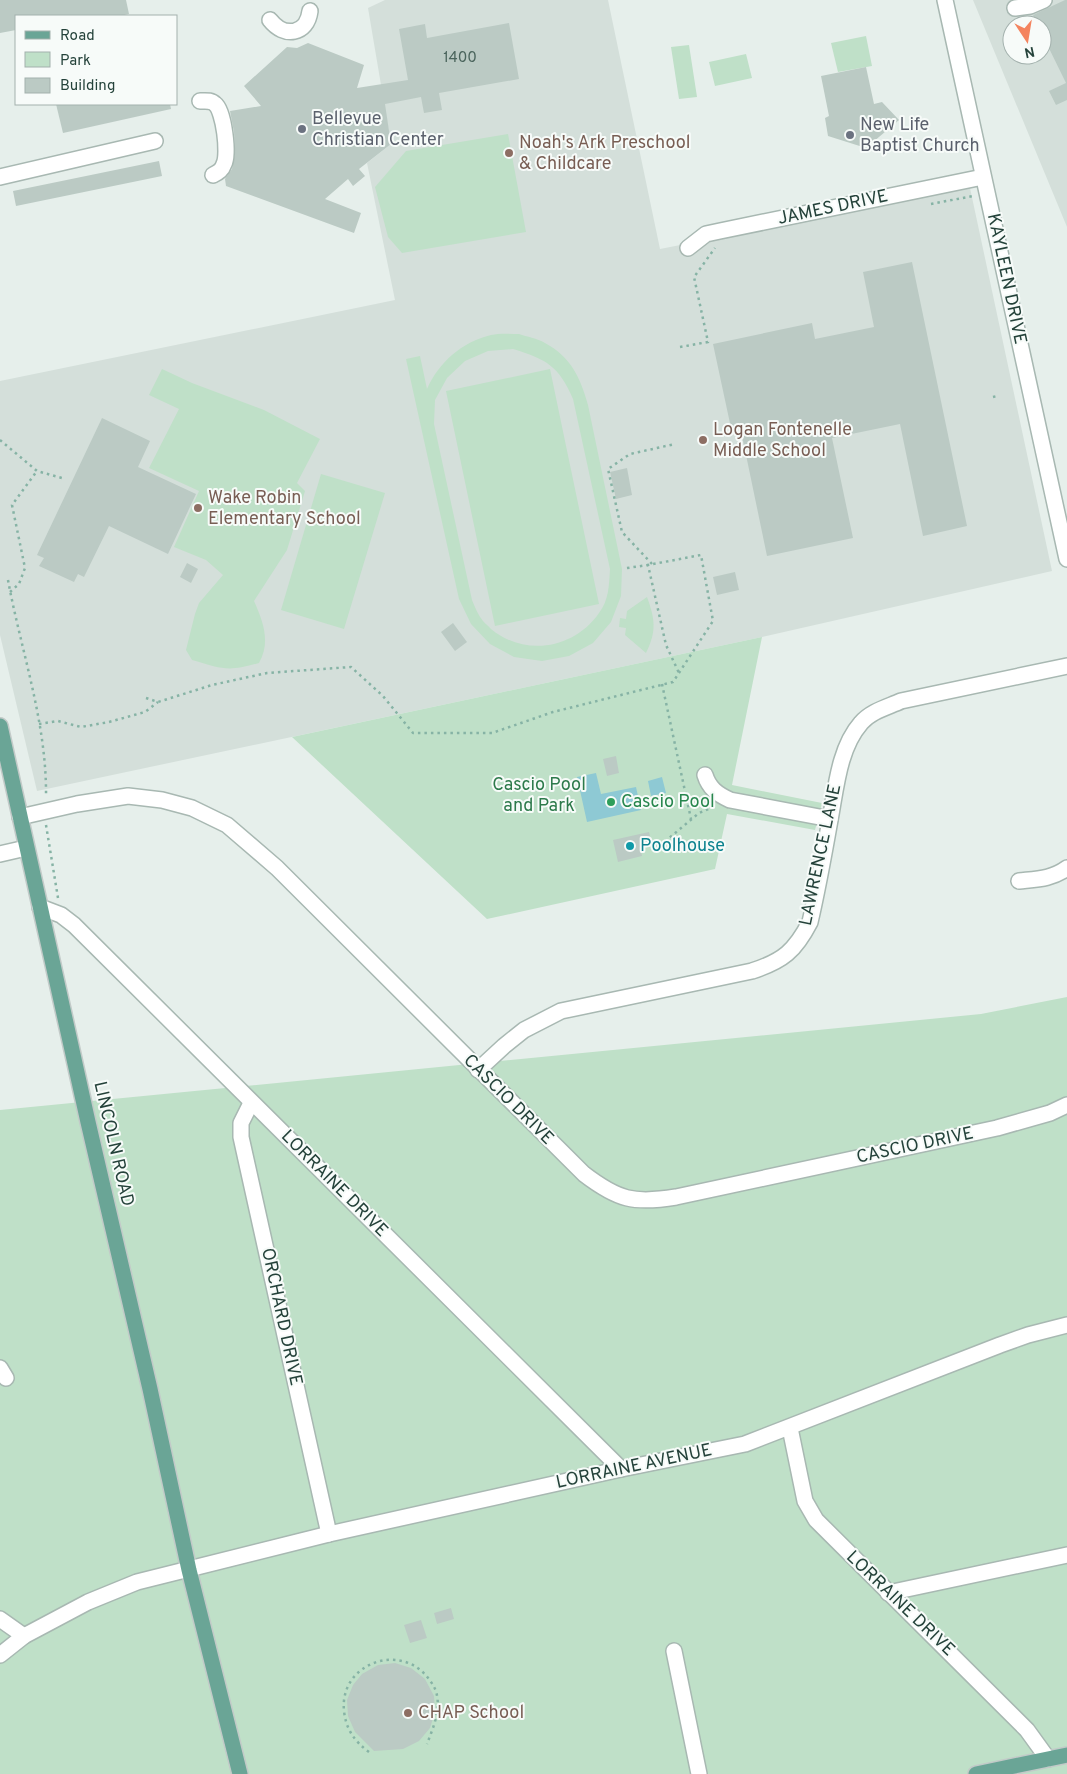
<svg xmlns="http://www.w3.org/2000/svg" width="1067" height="1774" font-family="Overpass,sans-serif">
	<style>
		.built { fill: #d4dfda; fill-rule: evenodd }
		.green { fill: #bfe0c8; fill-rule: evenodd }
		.water { fill: #8ec9d4 }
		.building { fill: #bbcac4 }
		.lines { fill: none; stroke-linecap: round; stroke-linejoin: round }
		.minor-casing { stroke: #a8b8b2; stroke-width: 18 }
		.major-casing { stroke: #c2cac8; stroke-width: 18 }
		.path { stroke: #86b3a5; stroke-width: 2.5; stroke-dasharray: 2.5 4; stroke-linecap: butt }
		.minor { stroke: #fff; stroke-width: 15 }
		.major { stroke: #6aa596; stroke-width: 15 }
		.worship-dot { fill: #6b7280; stroke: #f7fbf9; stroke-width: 2 }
		.education-dot { fill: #8d6e63; stroke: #f7fbf9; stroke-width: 2 }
		.leisure-dot { fill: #2e9e5b; stroke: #f7fbf9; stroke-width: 2 }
		.culture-dot { fill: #0f9aa8; stroke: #f7fbf9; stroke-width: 2 }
		.labels { text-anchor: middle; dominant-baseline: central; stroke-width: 4; stroke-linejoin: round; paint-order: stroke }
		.number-label { font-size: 15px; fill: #4a645c }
		.worship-label { font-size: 18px; fill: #5b616d; stroke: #f7fbf9; text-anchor: start }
		.education-label { font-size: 18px; fill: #785e54; stroke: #f7fbf9; text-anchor: start }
		.street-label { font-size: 18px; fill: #24423a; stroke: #f7fbf9 }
		.park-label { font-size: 18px; fill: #2d7a4b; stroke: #f7fbf9 }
		.leisure-label { font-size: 18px; fill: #27864d; stroke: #f7fbf9; text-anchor: start }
		.culture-label { font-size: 18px; fill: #0d838f; stroke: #f7fbf9; text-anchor: start }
	</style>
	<rect width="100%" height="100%" fill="#e6efeb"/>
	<g class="built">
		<path d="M385,0H608L660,249L970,188L1052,571L762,637L37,791L0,635V381L395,300L367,163L391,144L368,8Z"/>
		<path d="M973,0H1067V227ZM1012,25H1042V55H1012Z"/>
	</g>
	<g class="green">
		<path d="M866,36L872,66L838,72L831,43Z"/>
		<path d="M689,45L697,97L679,99L671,47Z"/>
		<path d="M746,54L752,78L715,86L709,62Z"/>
		<path d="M508,134L526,232L402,253L388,237L375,187L406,151Z"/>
		<path d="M519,334C527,337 537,338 545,343C571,357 580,377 588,405L622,569L621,596L611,622L593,643L569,656L542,661L514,657L490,644L471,624L459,599L406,359L420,356L427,389C439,362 462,342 491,335C500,333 510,334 519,334ZM513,349C546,359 559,366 573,399L610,569C609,585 609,600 599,613C574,649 525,657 491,629C489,626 485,624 483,621C478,615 475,607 472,600L434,424L435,400L447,378L465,361L488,351Z"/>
		<path d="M162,369L192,383L264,410L320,439L297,483L305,491L287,550L254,601C263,621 271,642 259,663C228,672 223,669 192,660L186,650L195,614L199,603L223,575L206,560L174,547L199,491L149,468L179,409L149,395Z"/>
		<path d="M550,369L599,604L495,626L446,391Z"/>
		<path d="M321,474L385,493L344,629L281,610Z"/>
		<path d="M647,597C655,619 657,631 646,653L625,635L626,628L619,627L620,618L626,619L627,611Z"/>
		<path d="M762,637L732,785L822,803L815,830L727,814L715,869L487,919L292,737Z"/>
		<path d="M1067,997V1774H0V1110L981,1014Z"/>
	</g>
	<g class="water">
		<path d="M596,773L601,794L636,787L641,810L587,822L577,777Z"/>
		<path d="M662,777L666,793L651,796L648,781Z"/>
	</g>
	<g class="building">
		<path d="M0,0H126L129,14L120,16H16V30L0,33Z"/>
		<path d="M1065,0H1067V100L1056,105L1049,91L1066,83L1042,34V25H1038L1033,15Z"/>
		<path d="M509,23L519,79L439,93L442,110L424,113L421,97L385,104L391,144L359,169L365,176L353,186L348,179L325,199L361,213L354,233L226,186L225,179L232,169L235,152L234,132L230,111L261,106L244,86L287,47L297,48L308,43L364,65L357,88L408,80L399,29L425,24L427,38Z"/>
		<path d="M866,67L874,104L882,102L899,120L866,148L828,136L825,118L829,116L821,76Z"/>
		<path d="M56,104H170L171,109L63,133Z"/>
		<path d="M159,161L162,176L16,206L13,191Z"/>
		<path d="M912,262L967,526L923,536L900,424L832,438L853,538L767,556L740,426L731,428L713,344L812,323L815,339L874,327L863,272Z"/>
		<path d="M102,418L150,441L138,467L196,494L168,554L109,526L84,577L78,574L74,582L39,566L44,558L37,555Z"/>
		<path d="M627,468L632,495L616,499L610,472Z"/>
		<path d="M187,563L198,569L191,583L180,577Z"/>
		<path d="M735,572L739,590L717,595L713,577Z"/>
		<path d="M453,623L467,642L455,651L441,632Z"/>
		<path d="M616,756L619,773L607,776L603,759Z"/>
		<path d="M649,832L652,844L640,847L642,856L618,862L613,840Z"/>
		<path d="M451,1608L454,1619L437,1624L434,1613Z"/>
		<path d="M421,1620L427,1638L410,1643L404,1625Z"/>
		<path d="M395,1663L411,1668L425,1679L434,1696L435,1712L430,1728L419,1741L403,1749L374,1751L355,1732L348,1716L347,1700L353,1685L362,1674L378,1665Z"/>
	</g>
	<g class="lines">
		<g class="minor-casing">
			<g id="minor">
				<path d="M945,0L1067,559"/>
				<path d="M1015,8L1030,6L1044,0"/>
				<path d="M270,20C284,38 307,35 310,11"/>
				<path d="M200,101C206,101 211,100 215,104C224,111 229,154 224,164C222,170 219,172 213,175"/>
				<path d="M0,177L155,141"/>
				<path d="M688,248L706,234L720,231L983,177"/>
				<path d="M705,775C709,788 717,794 730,800L830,819"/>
				<path d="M20,817L77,804L128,796L162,800L192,808L227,825L277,868L584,1174C618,1200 634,1204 676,1197L997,1128L1050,1113L1067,1105"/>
				<path d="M0,854L26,848"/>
				<path d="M1019,881C1037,879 1052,879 1067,868"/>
				<path d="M40,907L61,915L74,925L621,1469"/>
				<path d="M478,1070L504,1046L524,1030L561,1011L752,971C783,961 795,951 810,922C818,888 824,854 830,820C836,788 839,748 861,723C871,711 888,707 901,701L1067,666"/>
				<path d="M251,1103L241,1123V1137L329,1534"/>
				<path d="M0,1368L6,1378"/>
				<path d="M790,1428L805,1501L816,1520L1027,1730L1048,1759"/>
				<path d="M888,1593L1067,1555"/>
				<path d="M0,1619L24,1636"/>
				<path d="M674,1651L699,1774"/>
				<path d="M0,1655L24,1636L88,1602L137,1582L329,1534L621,1469L745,1444L1000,1345L1028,1335L1067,1325"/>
			</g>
		</g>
		<g class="major-casing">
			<g id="major">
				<path d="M0,726L88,1122L150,1389L189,1570L240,1774"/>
				<path d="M976,1774L1067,1755"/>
			</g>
		</g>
		<g class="path">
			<path d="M931,204L973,196L972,194"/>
			<path d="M680,347L708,342L694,277L715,248"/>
			<path d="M993,397L997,396"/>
			<path d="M0,440L37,471L62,478"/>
			<path d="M652,564L622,532L608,469L630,454L675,444"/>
			<path d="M627,568L648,565"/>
			<path d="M8,580C21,651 47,723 46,797"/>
			<path d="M10,592L19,584L25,568L12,505L37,471"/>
			<path d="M662,684L691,819"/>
			<path d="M146,698L158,702L212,685L267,673L351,667L383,696L413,733H492L553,712L673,682L713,621L701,555L648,565L666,645L679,673"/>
			<path d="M39,724L58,721L81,727L109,722L145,712L158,702"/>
			<path d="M46,825L58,898"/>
			<path d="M640,847L662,844L699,813L713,807"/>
			<path d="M369,1752C354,1741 346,1729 344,1711C339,1662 404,1640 431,1682C437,1690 439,1700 437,1711C436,1722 431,1733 427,1744"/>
		</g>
		<use href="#minor" class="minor"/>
		<use href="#major" class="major"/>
	</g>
	<g class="worship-dot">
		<circle cx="302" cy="129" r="5"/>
		<circle cx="850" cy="135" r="5"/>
	</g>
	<g class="education-dot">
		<circle cx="509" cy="153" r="5"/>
		<circle cx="703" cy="440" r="5"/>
		<circle cx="198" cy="508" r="5"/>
		<circle cx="408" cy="1713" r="5"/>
	</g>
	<circle class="leisure-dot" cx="611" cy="802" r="5"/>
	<circle class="culture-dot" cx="630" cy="846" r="5"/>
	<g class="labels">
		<g class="number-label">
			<text x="460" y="58">1400</text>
		</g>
		<g class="worship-label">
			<text x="312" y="119">Bellevue<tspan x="312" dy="21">Christian Center</tspan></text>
			<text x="860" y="125">New Life<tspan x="860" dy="21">Baptist Church</tspan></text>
		</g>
		<g class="education-label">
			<text x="519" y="143">Noah's Ark Preschool<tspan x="519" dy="21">&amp; Childcare</tspan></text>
			<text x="713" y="430">Logan Fontenelle<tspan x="713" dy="21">Middle School</tspan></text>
			<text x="208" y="498">Wake Robin<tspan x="208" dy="21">Elementary School</tspan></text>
			<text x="418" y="1713">CHAP School</text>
		</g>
		<g class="street-label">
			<text transform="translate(833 208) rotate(-12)">JAMES DRIVE</text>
			<text transform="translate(1006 279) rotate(78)">KAYLEEN DRIVE</text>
			<text transform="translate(821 855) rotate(-78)">LAWRENCE LANE</text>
			<text transform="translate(508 1100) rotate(45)">CASCIO DRIVE</text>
			<text transform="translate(113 1144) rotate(77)">LINCOLN ROAD</text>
			<text transform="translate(915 1146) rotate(-12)">CASCIO DRIVE</text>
			<text transform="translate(334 1184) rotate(45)">LORRAINE DRIVE</text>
			<text transform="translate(281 1317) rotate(78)">ORCHARD DRIVE</text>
			<text transform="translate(634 1467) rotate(-12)">LORRAINE AVENUE</text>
			<text transform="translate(900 1604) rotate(44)">LORRAINE DRIVE</text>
		</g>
		<g class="park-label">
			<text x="539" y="785">Cascio Pool<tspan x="539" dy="21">and Park</tspan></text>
		</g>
		<g class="leisure-label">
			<text x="621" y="802">Cascio Pool</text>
		</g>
		<g class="culture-label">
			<text x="640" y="846">Poolhouse</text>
		</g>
	</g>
	<rect x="15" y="15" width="162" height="90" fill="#f7fbf9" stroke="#a3b1ad"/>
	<rect x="25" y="31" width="25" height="8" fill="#6aa596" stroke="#a3b1ad"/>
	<text x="60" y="40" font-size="15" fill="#24423a">Road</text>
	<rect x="25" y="52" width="25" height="15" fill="#bfe0c8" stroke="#a3b1ad"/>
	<text x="60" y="65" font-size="15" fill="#24423a">Park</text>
	<rect x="25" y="78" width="25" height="15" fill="#bbcac4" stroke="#a3b1ad"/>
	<text x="60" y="90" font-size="15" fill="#24423a">Building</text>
	<g transform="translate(1027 40) rotate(168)"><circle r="24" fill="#f7fbf9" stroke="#a3b1ad"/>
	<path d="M0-4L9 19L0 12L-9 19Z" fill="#f4845f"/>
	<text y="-8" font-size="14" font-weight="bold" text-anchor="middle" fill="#24423a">N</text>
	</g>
</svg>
